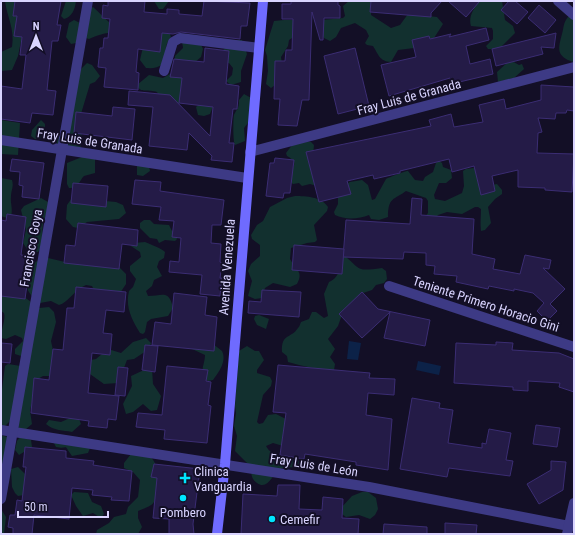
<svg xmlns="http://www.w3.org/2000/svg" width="575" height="535" font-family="'Roboto Condensed',sans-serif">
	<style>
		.green { fill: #12302f }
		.water { fill: #0c2248 }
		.building { fill: #241b47; stroke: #3b2d73 }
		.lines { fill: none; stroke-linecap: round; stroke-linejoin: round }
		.minor { stroke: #3d3a85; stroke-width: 10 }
		.tertiary { stroke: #3d3a85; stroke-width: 10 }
		.secondary { stroke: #6f6bff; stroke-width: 10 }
		.poi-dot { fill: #00e5ff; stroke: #130f26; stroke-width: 1.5 }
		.labels { text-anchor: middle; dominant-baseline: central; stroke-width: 4; stroke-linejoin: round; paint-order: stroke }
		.street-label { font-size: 13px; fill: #d9d4ff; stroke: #130f26 }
		.poi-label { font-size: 13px; fill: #d9d4ff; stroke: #130f26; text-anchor: start }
	</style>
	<rect width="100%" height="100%" fill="#130f26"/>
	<g class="green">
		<path d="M5,1H18L22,36L18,56L12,70L1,71V52L12,47C15,29 7,17 5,1Z"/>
		<path d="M66,1H76C75,9 72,17 64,19L61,16Z"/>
		<path d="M154,1H169L163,9H159Z"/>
		<path d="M349,1H371V15L391,28L400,25L408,14L437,17L443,24L434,38H428L414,48L398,50L391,62C379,61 379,55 373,46L367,45L365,43L369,36L366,30L355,23L341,28L336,37L330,41L324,38L321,32V20L343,18L345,16L343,6Z"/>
		<path d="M479,1H502L505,20L513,26L515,33L499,49H488L486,46L493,39V31L492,28L471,26C468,17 474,8 479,1Z"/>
		<path d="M93,7C99,12 104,18 111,24L169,31L171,37C159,50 174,70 146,68L140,60L143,47C118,35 116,27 89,39L86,38L91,8Z"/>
		<path d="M574,15V62H573C556,56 558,49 562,34C564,27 563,23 568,17Z"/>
		<path d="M74,20L80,23L76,43L71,44L66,37L69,23Z"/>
		<path d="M284,20H294L295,36L289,40L288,46L281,57L282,64L275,85L271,88L266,84L268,71L267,56L265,50L274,21Z"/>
		<path d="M187,35H197L203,49L201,57L194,63L175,61V56L183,48L182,41Z"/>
		<path d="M236,40H242L247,54L241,71V82L231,85L226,81L232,75L233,68L229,63H225L223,50Z"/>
		<path d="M510,60L519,65L522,64L524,69L514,78L498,82L497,72Z"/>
		<path d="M87,63L92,65L100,76L95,82L90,84L80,117L82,139L80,149L57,144L56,136L63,128L79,71Z"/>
		<path d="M170,74L185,75L182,100L178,104L159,96L157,92C149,89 140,94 137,85L149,75L163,78Z"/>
		<path d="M244,94L253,99L251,119L244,128L245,141L235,145C233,142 233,119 234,115C237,108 239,110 239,100Z"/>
		<path d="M201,103L213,106L210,114L204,116L198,115L196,107Z"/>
		<path d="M1,120L20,123L18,155L1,154Z"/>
		<path d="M41,120L45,124V129L40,139H35L31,136L32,130Z"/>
		<path d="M307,142H311L314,145L313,156L317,186L310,184L302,186L299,183L293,184L290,181L288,175C295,166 298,162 287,156L286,153L293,144Z"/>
		<path d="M82,157L95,159V173L84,176C79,181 78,189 69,188L67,184V163Z"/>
		<path d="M439,161L442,163L443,167L451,170L452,178L446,183H439L434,195L435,199L445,201L462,193L464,186L463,171L466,169L474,168L492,185L497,184L502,190V194L495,199L488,207L491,223L485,230L481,231C480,224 481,216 481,209L478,207H475L462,214L447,212L438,215L435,219L424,218L428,213V201L426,198L406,191C394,200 388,197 388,217L379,220L371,219L369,215C359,219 345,220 335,215L334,212L338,204V188L350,182L362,180L368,185L372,200L375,199L386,179C390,177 405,171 408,171L415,180L423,181L425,177L433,172L436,163Z"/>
		<path d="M137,165L149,167L150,171L143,176L137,175Z"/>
		<path d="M1,178L12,180C14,187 11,190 11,196C10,205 14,210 10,219L1,216Z"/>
		<path d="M295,196C306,196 322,197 328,207L327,211L314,225L317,240L315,242L307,243L291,248L290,259C295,269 304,271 297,284L290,287L273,283L265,288L262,298L255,299L248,296L252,281L248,271L251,264L260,256V245L252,239L251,235L257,225L263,221L270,207L287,198Z"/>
		<path d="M41,198L48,202C48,211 45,216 43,224C41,234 46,244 38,252H29L23,243L26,230L21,210L24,206Z"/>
		<path d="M72,198L116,202L123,205L126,213L119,219L87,222L78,228L73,227L66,219L67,205Z"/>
		<path d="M144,220H150L154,224L169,225L172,231H175L177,239L175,241L165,240L159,243L157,239L150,238L140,228V223Z"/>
		<path d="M145,242C149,244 161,248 165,252L164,258L159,261L157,267L162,276L154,280L152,286L146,291L148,296C162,296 169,289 173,308L168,316L151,319L147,322L145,332L143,334L140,333C132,320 125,307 129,291L133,287L136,279L130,271V266L141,257L140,252L131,246L134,243Z"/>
		<path d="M342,254C362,269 354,272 382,268L386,271L387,279L384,283L376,285L372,290L363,293L358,301L344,309L338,326L328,339L335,349L330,357L335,364L334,370C317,370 303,366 288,362L287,356L282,352C281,333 291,339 298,328C300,326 300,324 301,322L309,319L312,312H316L324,318L328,316L324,294L329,282C341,277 340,265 342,254Z"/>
		<path d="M48,258L65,262L119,267L126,274V284L118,296L95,292L92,286L86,285C75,289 68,303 59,305L51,301L40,303C19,290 20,261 48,258Z"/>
		<path d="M1,291L23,296L39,308L49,307L54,312L56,322L51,341L54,355V376H43L36,380L30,411L32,424L26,429H20L12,419L5,426H1V397L5,366L8,364L21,366V356L15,354V349L23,341L22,338L15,335L6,339L1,338C1,329 6,320 4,313L1,311Z"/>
		<path d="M259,315L269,319L266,329L257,325L254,319L255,316Z"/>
		<path d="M146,338L151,343L149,349L134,359L127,360L118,383L104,384L90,374L91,360L96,359L108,349L121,353L133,342Z"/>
		<path d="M213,344L222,351C227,361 219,372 213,380L208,381C198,372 205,365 205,355L192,349V347Z"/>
		<path d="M247,346L255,351H259L264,360L257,370V373L270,377L272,381L271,386L263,395L257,422L259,424L263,423L268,415L276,414L288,420L283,446L273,443L266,446C272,458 290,456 301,462V464C296,470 287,465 280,469C273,473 268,491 257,483C251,479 251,473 251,467L235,451L237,436L234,426L236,413L235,406L239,351Z"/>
		<path d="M152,369L153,384L161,396L157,410L151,411L143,404L133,412L126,414L123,404L132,386L131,376L144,370Z"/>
		<path d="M70,418L79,419L81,424L72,432C63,430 54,431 46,424L49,420L61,422Z"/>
		<path d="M57,434L67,436L90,448L88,453L72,456C62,442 70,450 56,447L53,441Z"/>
		<path d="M1,435L7,437L1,481Z"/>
		<path d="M20,437L31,440L32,447L19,455L15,450L17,441Z"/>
		<path d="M131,454C137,455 145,454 150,457C160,462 159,494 154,502C151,507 144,508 138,511V518L142,527L138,534H96L97,530L109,523L114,517L126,514L128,507L138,497L140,480L133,472L124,468V463Z"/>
		<path d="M18,467L25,474L24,495L18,496L15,493L12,487L11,469Z"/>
		<path d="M74,492L88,493L92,502L101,506L104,514L101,518L93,513L83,516L76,506L71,495Z"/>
		<path d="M362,492H368L376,498L378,509L375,515L370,519L359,515L346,517L342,514L341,508L352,496Z"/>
		<path d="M1,509L6,517L4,534H1Z"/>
	</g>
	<g class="water">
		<path d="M349,341L361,343L358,360L347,359Z"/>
		<path d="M418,361L441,366L439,375L416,370Z"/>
	</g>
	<g class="building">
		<path d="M15,1H61L57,25H61L58,41H52L47,90L56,91L53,115L32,113L30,123L1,119V86L22,89L26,55H20L22,37L14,36L17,16H13Z"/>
		<path d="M108,1H145L144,12L167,14V9L179,10V14L202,16L204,1L250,3L247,26H241L240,39L181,32L173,34L162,33L160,52L138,49L136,72L139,73L138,90L104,87L106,68L98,67L100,48H103L104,38H108L110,19L102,18L103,5L108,6Z"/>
		<path d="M291,1H338V5L340,6V18H324L323,40H320L312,12L309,100H302L297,126L278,125L280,99H274L275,61H285L286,50H292L293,19H282V4H291Z"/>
		<path d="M371,1H442L431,13V17L370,12Z"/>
		<path d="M448,1H480L466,17Z"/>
		<path d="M509,1H515L528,12L517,24L501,10Z"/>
		<path d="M539,5L556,20L545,33L528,18Z"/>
		<path d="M486,28L489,40L466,46L470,64L490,59L493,74L451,84L450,78L389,96L381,65L416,57L412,40L429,36L430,39L451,34L449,37Z"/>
		<path d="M556,33L554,48L541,47L543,54L496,66L492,49Z"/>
		<path d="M205,48L229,51L226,84L239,86L237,109H233L229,143H234L232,162L211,160L212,156L189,133L187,150L149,146L153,107L128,105L129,91L170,95L210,136L213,107L179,103L182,78L170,77L174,59L204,62Z"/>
		<path d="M355,48L369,106L338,114L324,56Z"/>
		<path d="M541,85L574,87V111L567,110L566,113H556L555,119L538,118L542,132L538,133L537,153L574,154L572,192L545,190V188L518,187V170L492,176L495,191L481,195L474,166L452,172L449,159L400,171V173L374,179L373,175L347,181L351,194L319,202L306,152L431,126L429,120L451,114L454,127L483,122L479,105L504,99L506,109L541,100Z"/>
		<path d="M113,107L135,109L132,140L74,133L76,112L112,116Z"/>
		<path d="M275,158L294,160L290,193H284L283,198L266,196L270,163H274Z"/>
		<path d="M12,159L44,163L39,199L22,197L23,186L19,185L20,172L10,171Z"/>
		<path d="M135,180L161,182L160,191L224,200L221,225H212L211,243L221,244L220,262L222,263L220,278H222L220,296L200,294L202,275L169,272L170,261L179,262L181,238L172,237L174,221L159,220L161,207L132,204Z"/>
		<path d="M73,183L108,186L106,207L71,203Z"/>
		<path d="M412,198L422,199L421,215L474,219L472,254L495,259L493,269L520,274L525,255L551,260L549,269L543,268L565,289L550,304L557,311L547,321L537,311L544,303L533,293L514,289V291L489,286L488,289L456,282L457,276L434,274L435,266L426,265V253L404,252L403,259L343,257L346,220L410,224Z"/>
		<path d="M7,214L26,217L21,255L31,256L25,299L1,296V220L6,221Z"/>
		<path d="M78,223L138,230L137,246L122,244L119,269L64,263L66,245L75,246Z"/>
		<path d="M294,245L344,249L342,274L292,270Z"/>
		<path d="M76,287L126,292L124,312L106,310L103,333L112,334L110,355L92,353L88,393L119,396L116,420L108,419L107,428L88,426L89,421L31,413L34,378L49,380L53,349L63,350L67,308H74Z"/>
		<path d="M262,290L301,292L299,317L248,313L249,301L261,302Z"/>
		<path d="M362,292L378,309L430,320L425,346L384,338L390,312L362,338L339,314Z"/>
		<path d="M174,293L207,297L205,315L217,317L214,351L152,345L155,322L171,324Z"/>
		<path d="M496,342L513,343L512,350L559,353L574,359V392L559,387L560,383L528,381V391L513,390V387L454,383L456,343L496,345Z"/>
		<path d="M1,343L12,344L10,363L1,362Z"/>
		<path d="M145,345L158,346L155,372L142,370Z"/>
		<path d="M278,365L370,373L369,378L395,379L394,395L368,393L366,415L392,419L388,470L356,465V462L305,454L304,459L280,455L286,413L273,412Z"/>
		<path d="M167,366L208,370L206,381L211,382L208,405L211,406L207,443L164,439L165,430L136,427L138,413L162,415Z"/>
		<path d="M118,367L128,368L125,396L115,395Z"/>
		<path d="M412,398L440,403L439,408L453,410L448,443L482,448V443L486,444L489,429L511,433L506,460L513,461L510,476L449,468L447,477L400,469Z"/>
		<path d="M536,425L560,428L557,447L533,444Z"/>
		<path d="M25,447L66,451V458L94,461L93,465L132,471L129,501L111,500L112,497L92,495L93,490L72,488L69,519L34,515L32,534H13V528L8,527L10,515H15L17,500L22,501L26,467H23Z"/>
		<path d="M551,461L566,462L563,490L539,504L527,484L551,470Z"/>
		<path d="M154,464L200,469L193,524L194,534H169V519L153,518L157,478L151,477Z"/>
		<path d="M278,485H300L299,509L322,510L323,497L343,499L342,518L359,519L358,534H241L243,494L277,496Z"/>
		<path d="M445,523L477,525L476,534H445Z"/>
		<path d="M384,524L427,527V534H383Z"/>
	</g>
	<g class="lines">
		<g class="minor">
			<path d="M164,71L173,42L180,38L259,48"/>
			<path d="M389,286L574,347"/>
			<path d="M1,430L369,487L569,526L574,524"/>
			<path d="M1,499L88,1"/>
			<path d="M567,534L574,503"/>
		</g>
		<g class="tertiary">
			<path d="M558,1L574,15"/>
			<path d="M1,140L247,178"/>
			<path d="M250,152L574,67"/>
		</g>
		<path class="secondary" d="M217,534L225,464L263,1"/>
	</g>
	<g class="poi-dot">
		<path d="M183 472h4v4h4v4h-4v4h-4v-4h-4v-4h4z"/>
		<circle cx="183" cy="498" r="4"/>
		<circle cx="272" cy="519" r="4"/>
	</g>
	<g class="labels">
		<g class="street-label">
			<text transform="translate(409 97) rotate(-15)">Fray Luis de Granada</text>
			<text transform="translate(90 141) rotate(9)">Fray Luis de Granada</text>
			<text transform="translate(31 248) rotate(-80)">Francisco Goya</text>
			<text transform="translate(227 267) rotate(-86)">Avenida Venezuela</text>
			<text transform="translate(486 304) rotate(18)">Teniente Primero Horacio Gini</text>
			<text transform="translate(314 465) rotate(9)">Fray Luis de León</text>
		</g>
		<g class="poi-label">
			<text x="194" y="471">Clinica<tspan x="194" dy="15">Vanguardia</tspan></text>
			<text x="183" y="512" text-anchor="middle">Pombero</text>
			<text x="280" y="519">Cemefir</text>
		</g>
	</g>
	<rect width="575" height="535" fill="none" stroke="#d9d4ff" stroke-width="4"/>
	<g transform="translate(36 36)" stroke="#130f26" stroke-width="3" paint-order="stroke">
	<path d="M0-3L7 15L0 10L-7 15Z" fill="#d9d4ff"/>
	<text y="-6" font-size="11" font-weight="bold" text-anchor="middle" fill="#d9d4ff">N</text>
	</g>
	<path d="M18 511v6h90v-6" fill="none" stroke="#d9d4ff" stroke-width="2"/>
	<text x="24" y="511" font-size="12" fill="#d9d4ff" stroke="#130f26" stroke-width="3" paint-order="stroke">50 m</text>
</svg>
